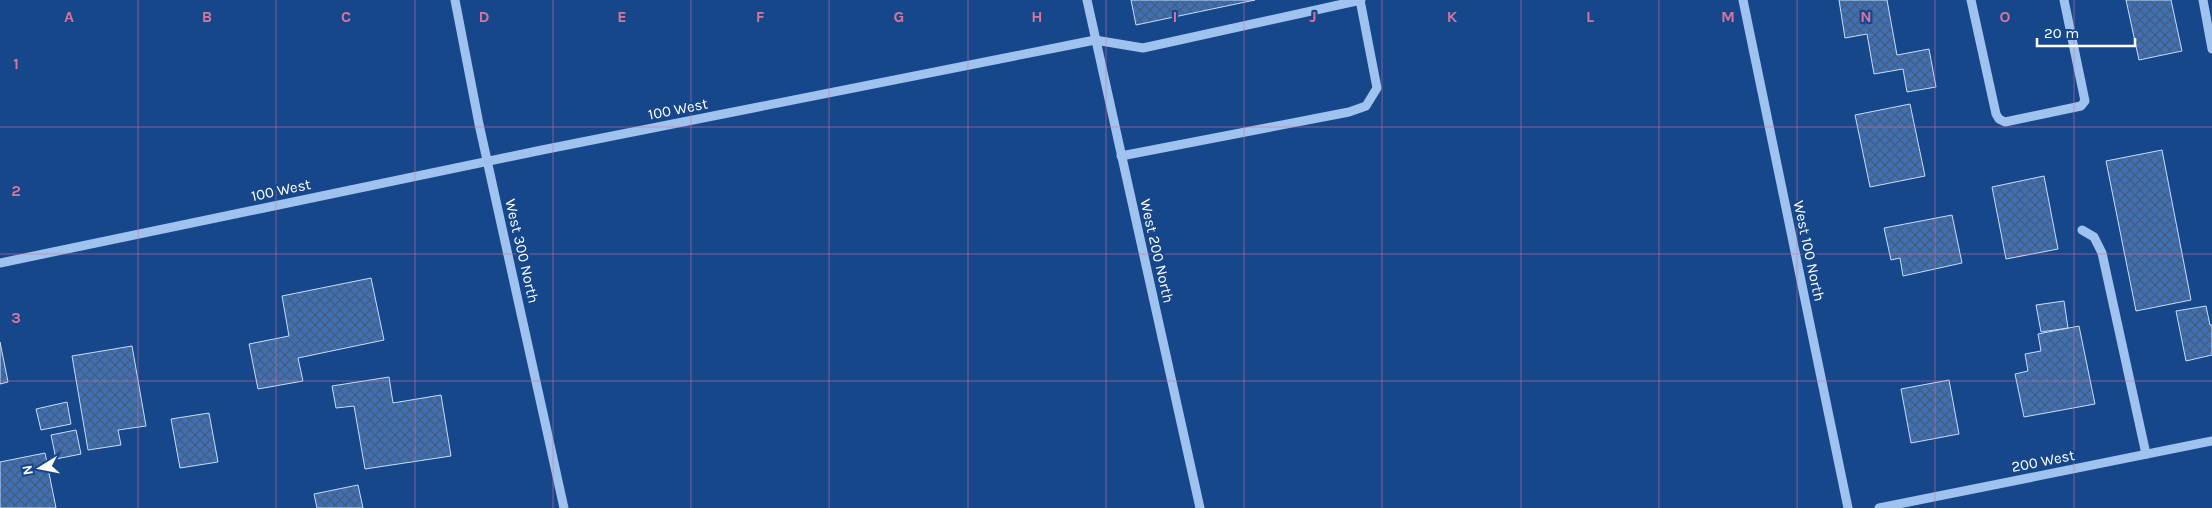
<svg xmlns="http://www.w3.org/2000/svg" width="2212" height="508" font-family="Karla,sans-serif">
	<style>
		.building { fill: url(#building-cross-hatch); stroke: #c6ddfb }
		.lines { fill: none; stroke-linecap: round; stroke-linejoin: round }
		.minor { stroke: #a0c2ef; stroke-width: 9 }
		.grid { fill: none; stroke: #da749d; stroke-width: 1; stroke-opacity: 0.55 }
		.labels { text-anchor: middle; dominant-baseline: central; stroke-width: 4.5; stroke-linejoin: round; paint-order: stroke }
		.street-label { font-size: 15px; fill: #fff; stroke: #17478b }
		.grid-label { font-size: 16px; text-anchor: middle; font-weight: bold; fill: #da749d; stroke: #17478b; stroke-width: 4.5; stroke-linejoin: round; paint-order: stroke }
	</style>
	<defs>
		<pattern id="building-cross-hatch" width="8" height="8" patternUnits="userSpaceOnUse" patternTransform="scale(1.25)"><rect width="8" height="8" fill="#3f70b4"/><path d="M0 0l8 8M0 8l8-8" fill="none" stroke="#465c7b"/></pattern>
	</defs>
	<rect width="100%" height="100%" fill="#17478b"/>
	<g class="building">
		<path d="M1131,0H1255L1136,25Z"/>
		<path d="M1839,0H1887L1897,55L1929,49L1936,87L1907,92L1903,69L1874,74L1867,34L1845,38Z"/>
		<path d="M2126,0H2171L2182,51L2139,60Z"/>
		<path d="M1910,104L1925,176L1870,187L1855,115Z"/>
		<path d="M2162,150L2191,300L2136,311L2106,161Z"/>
		<path d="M2044,176L2058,249L2006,259L1992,187Z"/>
		<path d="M1952,215L1962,263L1903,276L1900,258L1891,260L1884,228Z"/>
		<path d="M371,278L384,340L298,358L303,381L258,389L249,344L289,336L282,296Z"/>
		<path d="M2064,301L2068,328L2041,332L2036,305Z"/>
		<path d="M2206,306L2210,325H2212V355L2186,361L2176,311Z"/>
		<path d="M2079,326L2095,404L2024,417L2015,374L2028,371L2025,354L2041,351L2038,334Z"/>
		<path d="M0,342L8,382L0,384Z"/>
		<path d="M132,346L146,426L118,430L121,445L88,450L72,356Z"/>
		<path d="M389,377L393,403L441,395L451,456L365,469L354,406L336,408L332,386Z"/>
		<path d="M1949,380L1959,434L1911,443L1901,389Z"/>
		<path d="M67,402L71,424L41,430L36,409Z"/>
		<path d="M209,413L218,462L180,468L171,419Z"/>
		<path d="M76,430L81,454L56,459L51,435Z"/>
		<path d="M45,453L56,508H0V462Z"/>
		<path d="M358,485L363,508H317L314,494Z"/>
	</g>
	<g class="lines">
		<g class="minor">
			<path d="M455,0L479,124L564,508"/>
			<path d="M1087,0L1200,508"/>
			<path d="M1743,0L1848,508"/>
			<path d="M1971,0L1996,114L1999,119L2005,122L2081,106L2085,101L2064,0"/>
			<path d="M2203,0L2212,49"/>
			<path d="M1121,156L1349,112L1366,106L1377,88L1360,0"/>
			<path d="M2082,230L2094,237L2102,253L2146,454"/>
			<path d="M0,263L542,150L1070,45L1095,40L1143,48L1361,0"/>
			<path d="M1879,508L2212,441"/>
		</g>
	</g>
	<path class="grid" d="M138,0V508M276,0V508M415,0V508M553,0V508M691,0V508M829,0V508M968,0V508M1106,0V508M1244,0V508M1382,0V508M1521,0V508M1659,0V508M1797,0V508M1935,0V508M2074,0V508M0,127H2212M0,254H2212M0,381H2212"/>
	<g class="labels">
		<g class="street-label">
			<text transform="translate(678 109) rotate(-11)">100 West</text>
			<text transform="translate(281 190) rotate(-12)">100 West</text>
			<text transform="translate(522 251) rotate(77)">West 300 North</text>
			<text transform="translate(1157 251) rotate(77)">West 200 North</text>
			<text transform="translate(1809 251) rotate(78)">West 100 North</text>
			<text transform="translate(2043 461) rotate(-11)">200 West</text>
		</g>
	</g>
	<g class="grid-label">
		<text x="69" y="22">A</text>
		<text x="207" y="22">B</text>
		<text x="346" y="22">C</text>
		<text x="484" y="22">D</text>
		<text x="622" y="22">E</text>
		<text x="760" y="22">F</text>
		<text x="899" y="22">G</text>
		<text x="1037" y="22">H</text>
		<text x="1175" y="22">I</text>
		<text x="1313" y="22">J</text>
		<text x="1452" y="22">K</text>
		<text x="1590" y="22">L</text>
		<text x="1728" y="22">M</text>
		<text x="1866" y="22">N</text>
		<text x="2005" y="22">O</text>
		<text x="16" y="69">1</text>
		<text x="16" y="196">2</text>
		<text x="16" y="323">3</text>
	</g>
	<g transform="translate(40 468) rotate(260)" stroke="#17478b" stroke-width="4" paint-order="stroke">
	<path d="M0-4L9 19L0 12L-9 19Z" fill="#ffffff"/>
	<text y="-8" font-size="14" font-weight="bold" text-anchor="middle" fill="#ffffff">N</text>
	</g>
	<path d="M2037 38v8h98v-8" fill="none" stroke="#ffffff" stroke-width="2.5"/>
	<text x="2044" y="38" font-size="15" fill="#ffffff" stroke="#17478b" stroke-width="4" paint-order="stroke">20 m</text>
</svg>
